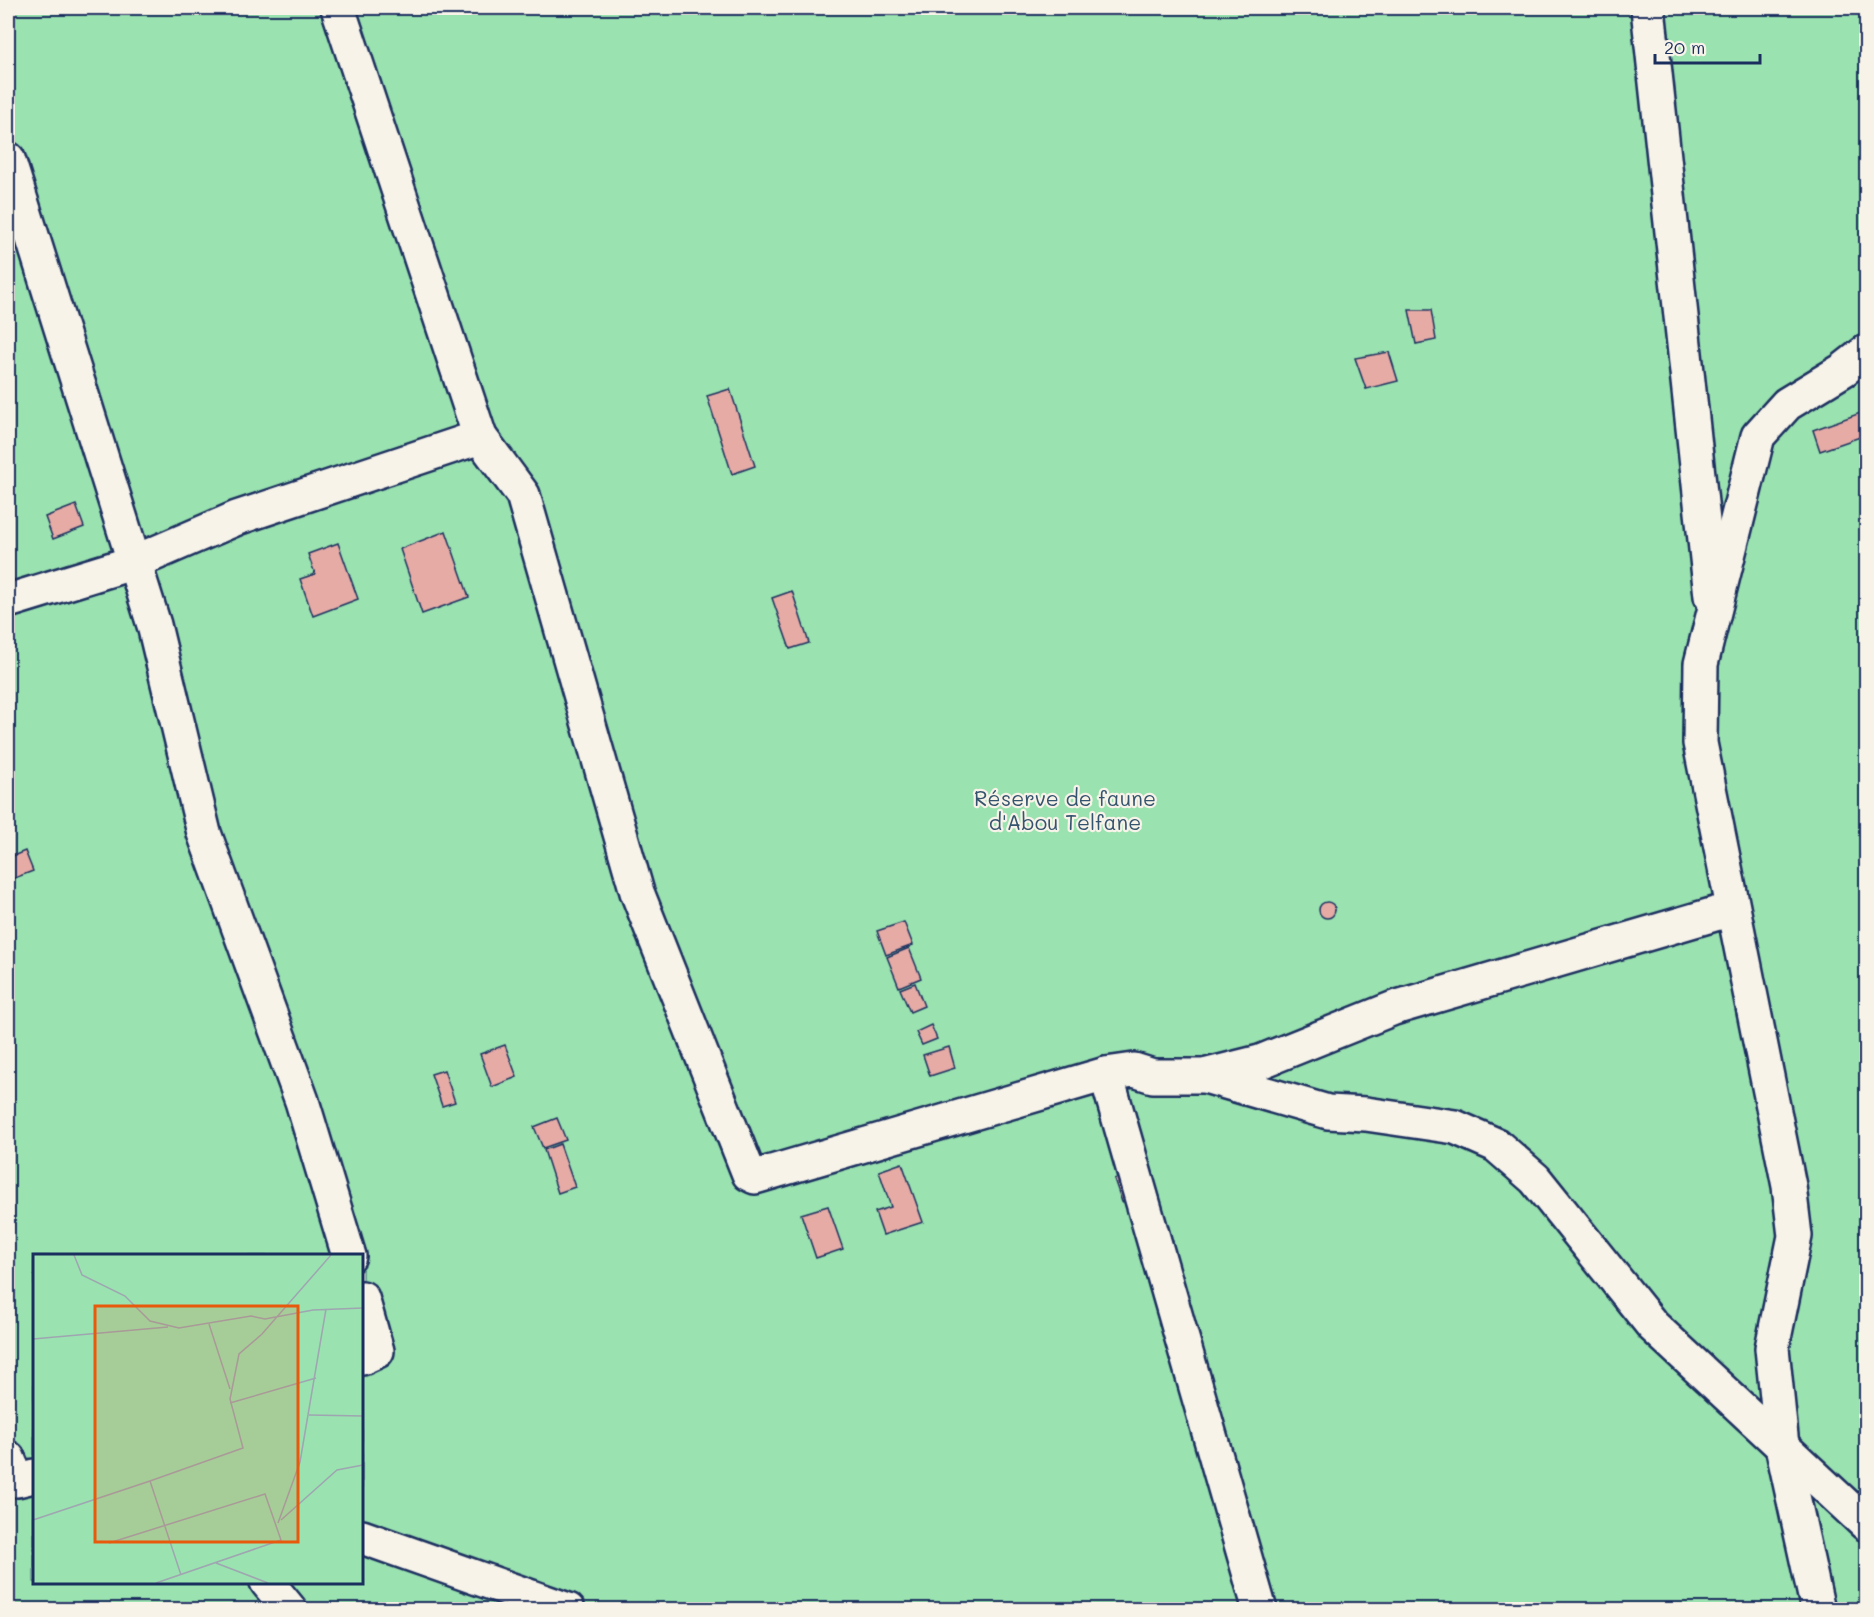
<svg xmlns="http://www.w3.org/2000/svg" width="1874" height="1617" font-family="Mali,sans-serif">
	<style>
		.green { fill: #9ae2b0; stroke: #5a8887; stroke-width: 1.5; fill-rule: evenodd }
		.building { fill: #e6aba5; stroke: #1b2f5e; stroke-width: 1.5 }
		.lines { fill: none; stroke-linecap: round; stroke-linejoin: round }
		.minor-casing { stroke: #1b2f5e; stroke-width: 38 }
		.minor { stroke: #f7f3e8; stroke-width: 33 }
		.labels { text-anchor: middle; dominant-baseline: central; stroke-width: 4.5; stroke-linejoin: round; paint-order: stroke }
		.park-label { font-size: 21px; fill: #34536e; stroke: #f7f3e8 }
		.inset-road { fill: none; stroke: #9fa5b1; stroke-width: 1.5 }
		.view { fill: #e8590c; fill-opacity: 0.15; stroke: #e8590c; stroke-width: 3 }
		.inset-edge { fill: none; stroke: #1b2f5e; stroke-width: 3 }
	</style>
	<rect width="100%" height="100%" fill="#f7f3e8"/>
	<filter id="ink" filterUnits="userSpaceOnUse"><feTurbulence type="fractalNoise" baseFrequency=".0167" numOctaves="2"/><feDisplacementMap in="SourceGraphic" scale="12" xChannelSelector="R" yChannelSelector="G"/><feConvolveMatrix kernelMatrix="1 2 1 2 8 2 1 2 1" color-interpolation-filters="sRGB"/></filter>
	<g filter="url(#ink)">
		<path class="green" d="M8,8H1866V1609L8,1610ZM34,1256H362V1582H34Z"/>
		<g class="building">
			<path d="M1409,310H1431L1436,340L1416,344Z"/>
			<path d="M1389,352L1398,381L1366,389L1355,358Z"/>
			<path d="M730,389L755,466L732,474L707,396Z"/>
			<path d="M1866,411V435L1820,451L1813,430Z"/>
			<path d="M76,505L84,527L53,539L45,517Z"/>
			<path d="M446,531L469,597L422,614L400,549Z"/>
			<path d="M338,543L358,599L313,616L300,579L315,574L308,554Z"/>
			<path d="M792,591L809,643L790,649L772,598Z"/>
			<path d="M25,851L33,871L12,879L8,858Z"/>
			<circle cx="1327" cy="910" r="8"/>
			<path d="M904,922L913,945L886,955L877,931Z"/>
			<path d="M909,948L921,978L899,987L887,957Z"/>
			<path d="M915,983L924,1006L910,1012L900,989Z"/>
			<path d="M931,1025L937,1039L922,1045L916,1032Z"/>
			<path d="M505,1045L517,1077L492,1087L480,1054Z"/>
			<path d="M949,1047L955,1068L930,1076L923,1055Z"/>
			<path d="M444,1070L455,1102L442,1106L431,1074Z"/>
			<path d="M557,1118L566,1140L543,1148L534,1127Z"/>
			<path d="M560,1144L575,1187L558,1193L544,1150Z"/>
			<path d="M902,1163L923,1222L883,1235L875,1212L891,1207L879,1171Z"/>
			<path d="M1131,1173L1139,1196L1122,1202L1114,1179Z"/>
			<path d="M828,1206L843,1249L816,1258L801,1214Z"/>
		</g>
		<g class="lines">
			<g class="minor-casing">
				<g id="minor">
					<path d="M338,8L480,437"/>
					<path d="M1648,8L1711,596"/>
					<path d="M8,159L154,625L204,833L302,1101L349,1256"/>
					<path d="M8,601L135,562L237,518L480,437L523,495L637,892L749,1174L755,1177L1106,1074L1134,1070L1153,1076H1204L1260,1062L1394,1008L1732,909"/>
					<path d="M1106,1074L1260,1610"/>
					<path d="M1205,1076L1328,1112L1366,1114L1455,1127L1496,1145L1535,1179L1653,1326L1866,1524"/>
					<path d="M362,1298L377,1351L362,1358"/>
					<path d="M8,1458L17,1480L34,1476"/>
					<path d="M362,1537L568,1610"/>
					<path d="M267,1582L290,1610"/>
					<path d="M1818,1610L1782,1446L1772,1348L1795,1236L1789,1186L1700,743L1701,664L1758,436L1787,404L1843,370L1866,352"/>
				</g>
			</g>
			<use href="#minor" class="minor"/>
		</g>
	</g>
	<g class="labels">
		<g class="park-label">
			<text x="1065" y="797">Réserve de faune<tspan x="1065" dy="24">d'Abou Telfane</tspan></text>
		</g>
	</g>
	<g transform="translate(33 1254)">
		<rect width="330" height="330" fill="#f7f3e8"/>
		<path d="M0,1H330V329H0Z" fill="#9ae2b0"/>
		<path class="inset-road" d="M41,1L49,21L92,42L117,67L146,74L218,62L232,65L280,56L330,54M176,70L197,135M0,85L135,73M197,149L283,124M276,161L330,162M0,266L117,227M248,266L304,216L330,211M245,269L267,208L293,55M76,289L232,240L248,286L123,329M183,309L235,329M148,321L117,227L210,194L197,145L206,100L229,80L298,1"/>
		<path class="view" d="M62,52H265V288H62Z"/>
		<rect width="330" height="330" class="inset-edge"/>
	</g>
	<rect width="1874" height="1617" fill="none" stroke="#f7f3e8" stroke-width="30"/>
	<rect x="15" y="15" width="1844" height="1587" fill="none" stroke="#1b2f5e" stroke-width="2" filter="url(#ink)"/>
	<path d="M1655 54v9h105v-9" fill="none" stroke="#1b2f5e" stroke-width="3"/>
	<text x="1664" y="54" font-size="18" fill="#1b2f5e" stroke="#f7f3e8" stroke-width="4.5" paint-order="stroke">20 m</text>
</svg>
